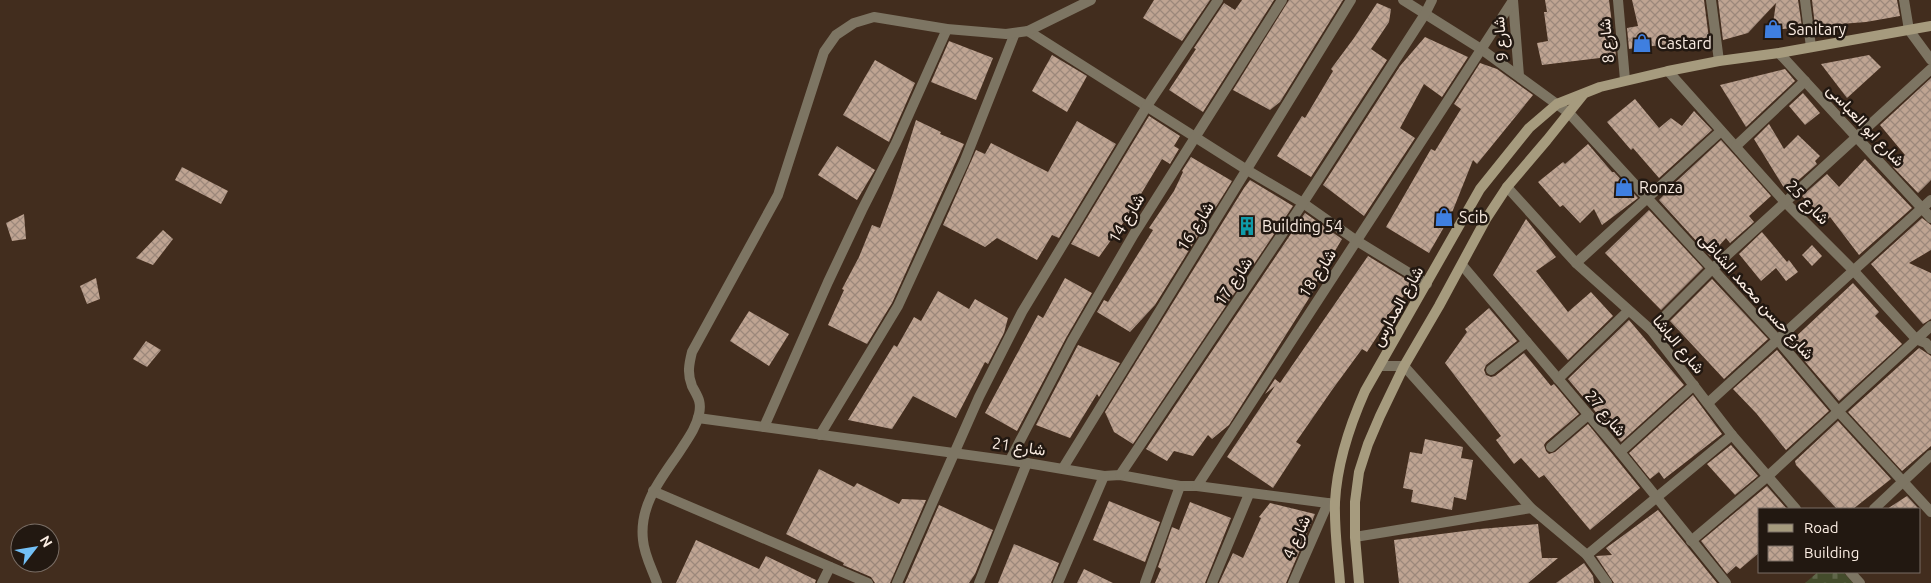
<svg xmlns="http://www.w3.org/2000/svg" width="1931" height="583" font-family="Ubuntu,Vazirmatn,sans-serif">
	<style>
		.cemetery { fill: url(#cemetery-stones) }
		.building { fill: url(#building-cross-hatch) }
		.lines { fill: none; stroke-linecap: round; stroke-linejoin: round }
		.street { stroke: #7d7563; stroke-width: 10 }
		.secondary { stroke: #a69b7e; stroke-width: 10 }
		.labels { text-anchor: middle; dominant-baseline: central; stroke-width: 5; stroke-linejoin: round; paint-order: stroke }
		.poi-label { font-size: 16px; fill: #fbede3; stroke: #221811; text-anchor: start }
		.street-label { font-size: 16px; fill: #fbede3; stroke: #221811 }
	</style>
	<defs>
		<pattern id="cemetery-stones" width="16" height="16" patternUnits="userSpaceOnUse" patternTransform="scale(1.25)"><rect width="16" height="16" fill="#444c2c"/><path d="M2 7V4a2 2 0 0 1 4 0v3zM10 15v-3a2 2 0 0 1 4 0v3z" fill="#60664a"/></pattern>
		<pattern id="building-cross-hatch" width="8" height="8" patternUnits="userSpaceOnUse" patternTransform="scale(1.25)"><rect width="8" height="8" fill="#bfa492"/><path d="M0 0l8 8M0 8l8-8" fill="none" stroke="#9c887b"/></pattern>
	</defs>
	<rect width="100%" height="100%" fill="#422d1e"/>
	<path class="cemetery" d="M1818,572H1843L1853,583H1805Z"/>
	<g class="building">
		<path d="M1154,0H1210L1182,41L1143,18Z"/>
		<path d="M1242,0H1274L1203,112L1169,90L1196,49L1194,48L1224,3L1235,10Z"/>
		<path d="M1289,0H1343L1280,102L1270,110L1233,90Z"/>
		<path d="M1545,0H1609L1616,56L1542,65L1537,43L1548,41L1544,12H1547Z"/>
		<path d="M1632,0H1704L1709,39L1629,49L1627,28L1638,26Z"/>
		<path d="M1718,0H1798L1802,27L1772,30L1776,3L1748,33L1723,40Z"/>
		<path d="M1812,0H1897L1900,16L1866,22L1815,26Z"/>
		<path d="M1377,3L1391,9L1389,22L1371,49L1387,60L1311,177L1277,156L1302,116L1305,118L1333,71L1331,69L1354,38Z"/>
		<path d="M1425,37L1468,57L1442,97L1424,84L1400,128L1415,138L1364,216L1323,185L1400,66Z"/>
		<path d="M949,41L993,58L976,100L931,82Z"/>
		<path d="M1052,55L1087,76L1067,112L1032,91Z"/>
		<path d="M1869,55L1881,67L1847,98L1821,64Z"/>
		<path d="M875,60L915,83L889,142L843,115Z"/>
		<path d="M1480,63L1497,69L1533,95L1477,164L1473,160L1451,215L1429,253L1386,227L1431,149L1435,151L1461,109L1454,104Z"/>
		<path d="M1785,69L1795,81L1746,127L1720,85Z"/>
		<path d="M1931,78V180L1918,193L1893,167L1905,155L1880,125Z"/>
		<path d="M1803,93L1820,113L1805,125L1789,106Z"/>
		<path d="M1635,99L1659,128L1671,118L1682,126L1694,111L1712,130L1659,178L1633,148L1631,150L1607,122Z"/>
		<path d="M1149,116L1180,136L1174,146L1179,149L1170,164L1162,159L1126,219L1099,257L1071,244Z"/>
		<path d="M916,120L941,132L940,134L964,144L892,303L867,344L828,325L844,290L842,289L859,257L872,225L880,228L893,193Z"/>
		<path d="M1077,121L1116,144L1059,238L1052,235L1037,260L997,238L985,247L943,225L976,150L985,154L991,143L1048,172Z"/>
		<path d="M1769,124L1784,149L1798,135L1820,156L1815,161L1817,164L1786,191L1754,139Z"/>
		<path d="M1721,140L1771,196L1749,216L1754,222L1730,243L1726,238L1710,256L1659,200L1667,192L1666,191Z"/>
		<path d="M1588,144L1612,172H1614L1638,198L1602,225L1594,209L1580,223L1563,205L1560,207L1538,182L1563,162L1565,164Z"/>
		<path d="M837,146L875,170L857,200L818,175Z"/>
		<path d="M1191,157L1232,181L1155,305L1130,332L1097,312L1104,300L1108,302L1153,230L1149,228L1174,191L1183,172L1182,171Z"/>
		<path d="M1865,159L1912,208L1859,255L1830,217L1826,221L1802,196L1827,174L1839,187Z"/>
		<path d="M182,167L228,191L221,204L175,180Z"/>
		<path d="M1250,180L1293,206L1133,444L1114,432L1105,412L1244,188Z"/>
		<path d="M1649,210L1703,268L1661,310L1605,253Z"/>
		<path d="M1305,213L1342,239L1316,283L1318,284L1229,425L1212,439L1208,435L1193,456L1174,451L1167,461L1146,449Z"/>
		<path d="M24,214L26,239L12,241L6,223Z"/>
		<path d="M1922,218L1931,225V250L1909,263L1931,273V319L1923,324L1871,264Z"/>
		<path d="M1526,219L1556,257L1536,271L1568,312L1591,292L1613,316L1568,360L1493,275Z"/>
		<path d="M163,230L173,239L153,265L136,258Z"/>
		<path d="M1762,232L1787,262L1789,260L1798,272L1786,281L1776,268L1761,281L1739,254Z"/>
		<path d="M1812,245L1822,256L1812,266L1802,255Z"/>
		<path d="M1368,256L1414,284L1387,316L1389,318L1367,352L1362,349L1332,390L1296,442L1301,445L1273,488L1227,457L1275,386L1265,394L1275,379L1280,383Z"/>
		<path d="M96,278L100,299L87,304L80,286Z"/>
		<path d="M1065,278L1092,293L1066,338L1017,431L985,413L1038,315L1043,318Z"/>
		<path d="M1712,279L1768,339L1724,379L1670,321Z"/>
		<path d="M1853,283L1879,312L1875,316L1902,344L1839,401L1789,343Z"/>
		<path d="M938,291L969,309L975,299L1008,318L1004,333L988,364L985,362L956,418L913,396L892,429L848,420L894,345L897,347L914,317L921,321Z"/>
		<path d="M1489,308L1517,341L1486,365L1484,370L1486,375L1491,377L1495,376L1524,353L1551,386L1554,384L1579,414L1546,442L1544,445L1546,451L1549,454L1555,452L1588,424L1640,488L1590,530L1544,475L1539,478L1521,458L1514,464L1496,440L1501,436L1445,363L1467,332L1465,329Z"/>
		<path d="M749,311L789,334L769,366L730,341Z"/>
		<path d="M1629,320L1684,385L1621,442L1568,379Z"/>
		<path d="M146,341L161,350L147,367L133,359Z"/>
		<path d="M1078,345L1120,363L1099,397L1097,394L1070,438L1036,425Z"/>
		<path d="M1919,348L1931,356V446L1902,471L1848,412Z"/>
		<path d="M1777,350L1829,411L1786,450L1756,413L1733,389Z"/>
		<path d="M1693,395L1722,434L1664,479L1659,472L1650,479L1629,453Z"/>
		<path d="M1838,421L1891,479L1853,509H1837L1796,465L1795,461Z"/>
		<path d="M1425,439L1463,447L1461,458L1473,460L1466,500L1454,497L1452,510L1411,502L1413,490L1403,488L1410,452L1422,454Z"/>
		<path d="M1731,445L1758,476L1735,495L1707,464Z"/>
		<path d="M819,469L854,487L857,483L899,504L902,499L926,500L890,583H875L871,577L843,565L844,563L786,534Z"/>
		<path d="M1767,486L1787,509H1760V552L1740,569L1736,566L1727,574L1701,541Z"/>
		<path d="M1907,496L1919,509H1887Z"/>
		<path d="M1109,501L1160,522L1145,562L1093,540Z"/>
		<path d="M1190,502L1231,518L1205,583H1155L1161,569L1158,567L1172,527L1179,530Z"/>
		<path d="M1270,503L1315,514L1286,583H1219L1233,553L1243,558L1261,518L1259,517Z"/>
		<path d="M939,505L993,530L975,574L969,583H905Z"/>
		<path d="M1658,510L1717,583H1614L1596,556L1612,555L1606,548Z"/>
		<path d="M1538,524L1542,558H1558L1528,583H1399L1394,540L1480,529Z"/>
		<path d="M696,540L759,569L766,556L816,580L815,583H676Z"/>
		<path d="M1014,544L1059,563L1051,583H998Z"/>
		<path d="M1584,563L1593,576L1594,583H1556Z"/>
		<path d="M1084,569L1113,583H1077Z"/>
	</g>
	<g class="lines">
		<g class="street">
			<path d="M1403,0L1481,49L1569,113L1777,339L1838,411L1931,512"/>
			<path d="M1513,0L1519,76"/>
			<path d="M1618,0L1625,80"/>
			<path d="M1711,0L1719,61"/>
			<path d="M1805,0L1811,47"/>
			<path d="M1904,0L1909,30L1931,60"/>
			<path d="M1028,31L1247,170L1303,203L1357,241L1427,284"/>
			<path d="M1779,53L1931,218"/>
			<path d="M1668,71L1785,202L1853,270L1916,339L1926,343L1931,349"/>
			<path d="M1736,146L1805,81"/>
			<path d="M1507,187L1576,263L1651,330L1732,435L1796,509"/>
			<path d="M1576,263L1721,131"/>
			<path d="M1462,265L1620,452L1726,583"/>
			<path d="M1651,330L1712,269L1931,69"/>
			<path d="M1380,366H1404L1531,508L1587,555L1607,583"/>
			<path d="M1491,370L1527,342"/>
			<path d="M1558,379L1628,311"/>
			<path d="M1708,403L1931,200"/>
			<path d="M698,418L1027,463L1104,476L1120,475L1180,486H1197L1335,504"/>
			<path d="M764,427L828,282L862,210L896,143L947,29"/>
			<path d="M820,435L898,306L965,160L1015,33"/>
			<path d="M1551,447L1588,415"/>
			<path d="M1620,452L1694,385"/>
			<path d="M1010,460L1072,341L1134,234L1282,0"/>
			<path d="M1063,468L1351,0"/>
			<path d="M1120,475L1303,203L1425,14L1432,0"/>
			<path d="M1197,486L1512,2"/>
			<path d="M653,491L868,583"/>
			<path d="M1874,509L1931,455"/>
			<path d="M1355,537L1531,508"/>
			<path d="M1691,541L1768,476L1931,326"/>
			<path d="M1587,555L1732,435"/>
			<path d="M1850,572L1860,583"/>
			<path d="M657,583C652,569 644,554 643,540C639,506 660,480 678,454C686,441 696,429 699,414C702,401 697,396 692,386C687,374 689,364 692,352L778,195L824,52L836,35L854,23L874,17L947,29L1006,34L1028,31L1091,0"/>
			<path d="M822,583L830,567"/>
			<path d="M897,583L979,397L1022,312L1147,106L1218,0"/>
			<path d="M979,583L1027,463"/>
			<path d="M1058,583L1104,476"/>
			<path d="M1145,583L1180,486"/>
			<path d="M1212,583L1249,494"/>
			<path d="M1293,583L1328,503"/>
		</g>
		<g class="secondary">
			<path d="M1340,583C1338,556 1334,529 1335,502C1337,463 1349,427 1365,391L1480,189L1529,128L1557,104L1600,87L1668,71L1719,61L1779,53L1931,26"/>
			<path d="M1359,583L1355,537V502L1359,472L1368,444L1380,416L1404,366L1439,306L1486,219L1507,187L1547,140L1583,95"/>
		</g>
	</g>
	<defs>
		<g id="shop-bare" transform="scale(1.5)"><path d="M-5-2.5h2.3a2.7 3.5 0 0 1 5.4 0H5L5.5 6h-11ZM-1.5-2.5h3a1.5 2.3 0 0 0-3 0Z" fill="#3f7fe0" stroke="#221811" stroke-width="2.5" paint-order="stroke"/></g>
		<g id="building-bare" transform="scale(1.5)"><path d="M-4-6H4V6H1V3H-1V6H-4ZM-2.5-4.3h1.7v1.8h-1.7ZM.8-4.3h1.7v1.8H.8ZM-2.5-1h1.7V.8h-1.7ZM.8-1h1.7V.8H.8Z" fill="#0f9aa8" stroke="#221811" stroke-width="2.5" paint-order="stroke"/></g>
	</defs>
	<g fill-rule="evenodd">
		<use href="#shop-bare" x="1773" y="29"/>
		<use href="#shop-bare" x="1642" y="43"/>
		<use href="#shop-bare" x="1624" y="187"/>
		<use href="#shop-bare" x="1444" y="217"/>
		<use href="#building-bare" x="1247" y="226"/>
	</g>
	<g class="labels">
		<g class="poi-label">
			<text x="1788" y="29">Sanitary</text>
			<text x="1657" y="43">Castard</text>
			<text x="1639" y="187">Ronza</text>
			<text x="1459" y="217">Scib</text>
			<text x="1262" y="226">Building 54</text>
		</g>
		<g class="street-label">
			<text transform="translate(1500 39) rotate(-95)">شارع 9</text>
			<text transform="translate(1606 41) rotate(-95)">شارع 8</text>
			<text transform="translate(1866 125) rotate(47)">شارع ابو العباسى</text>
			<text transform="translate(1808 202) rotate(46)">شارع 25</text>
			<text transform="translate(1126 218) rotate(-59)">شارع 14</text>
			<text transform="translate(1195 226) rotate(-58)">شارع 16</text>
			<text transform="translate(1317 273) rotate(-57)">شارع 18</text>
			<text transform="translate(1233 281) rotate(-56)">شارع 17</text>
			<text transform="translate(1757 296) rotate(48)">شارع حسن محمد الشاظى</text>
			<text transform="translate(1397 306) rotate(-61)">شارع المدارس</text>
			<text transform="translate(1679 344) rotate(50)">شارع الباشا</text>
			<text transform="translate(1606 413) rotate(50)">شارع 27</text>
			<text transform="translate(1019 446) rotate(8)">شارع 21</text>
			<text transform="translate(1296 537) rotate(-66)">شارع 4</text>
		</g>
	</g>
	<rect x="1758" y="508" width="162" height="65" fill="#221811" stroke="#796d65"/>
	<rect x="1768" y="524" width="25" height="8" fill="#a69b7e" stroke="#796d65"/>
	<text x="1804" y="533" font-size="15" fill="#fbede3">Road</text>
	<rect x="1768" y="546" width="25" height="15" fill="url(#building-cross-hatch)" stroke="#796d65"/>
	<text x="1804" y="558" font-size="15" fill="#fbede3">Building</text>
	<g transform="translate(35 548) rotate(59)"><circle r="24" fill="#221811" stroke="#796d65"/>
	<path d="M0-4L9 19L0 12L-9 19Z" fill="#73c0f6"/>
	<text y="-8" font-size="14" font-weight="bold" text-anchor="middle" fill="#fbede3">N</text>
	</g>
</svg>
